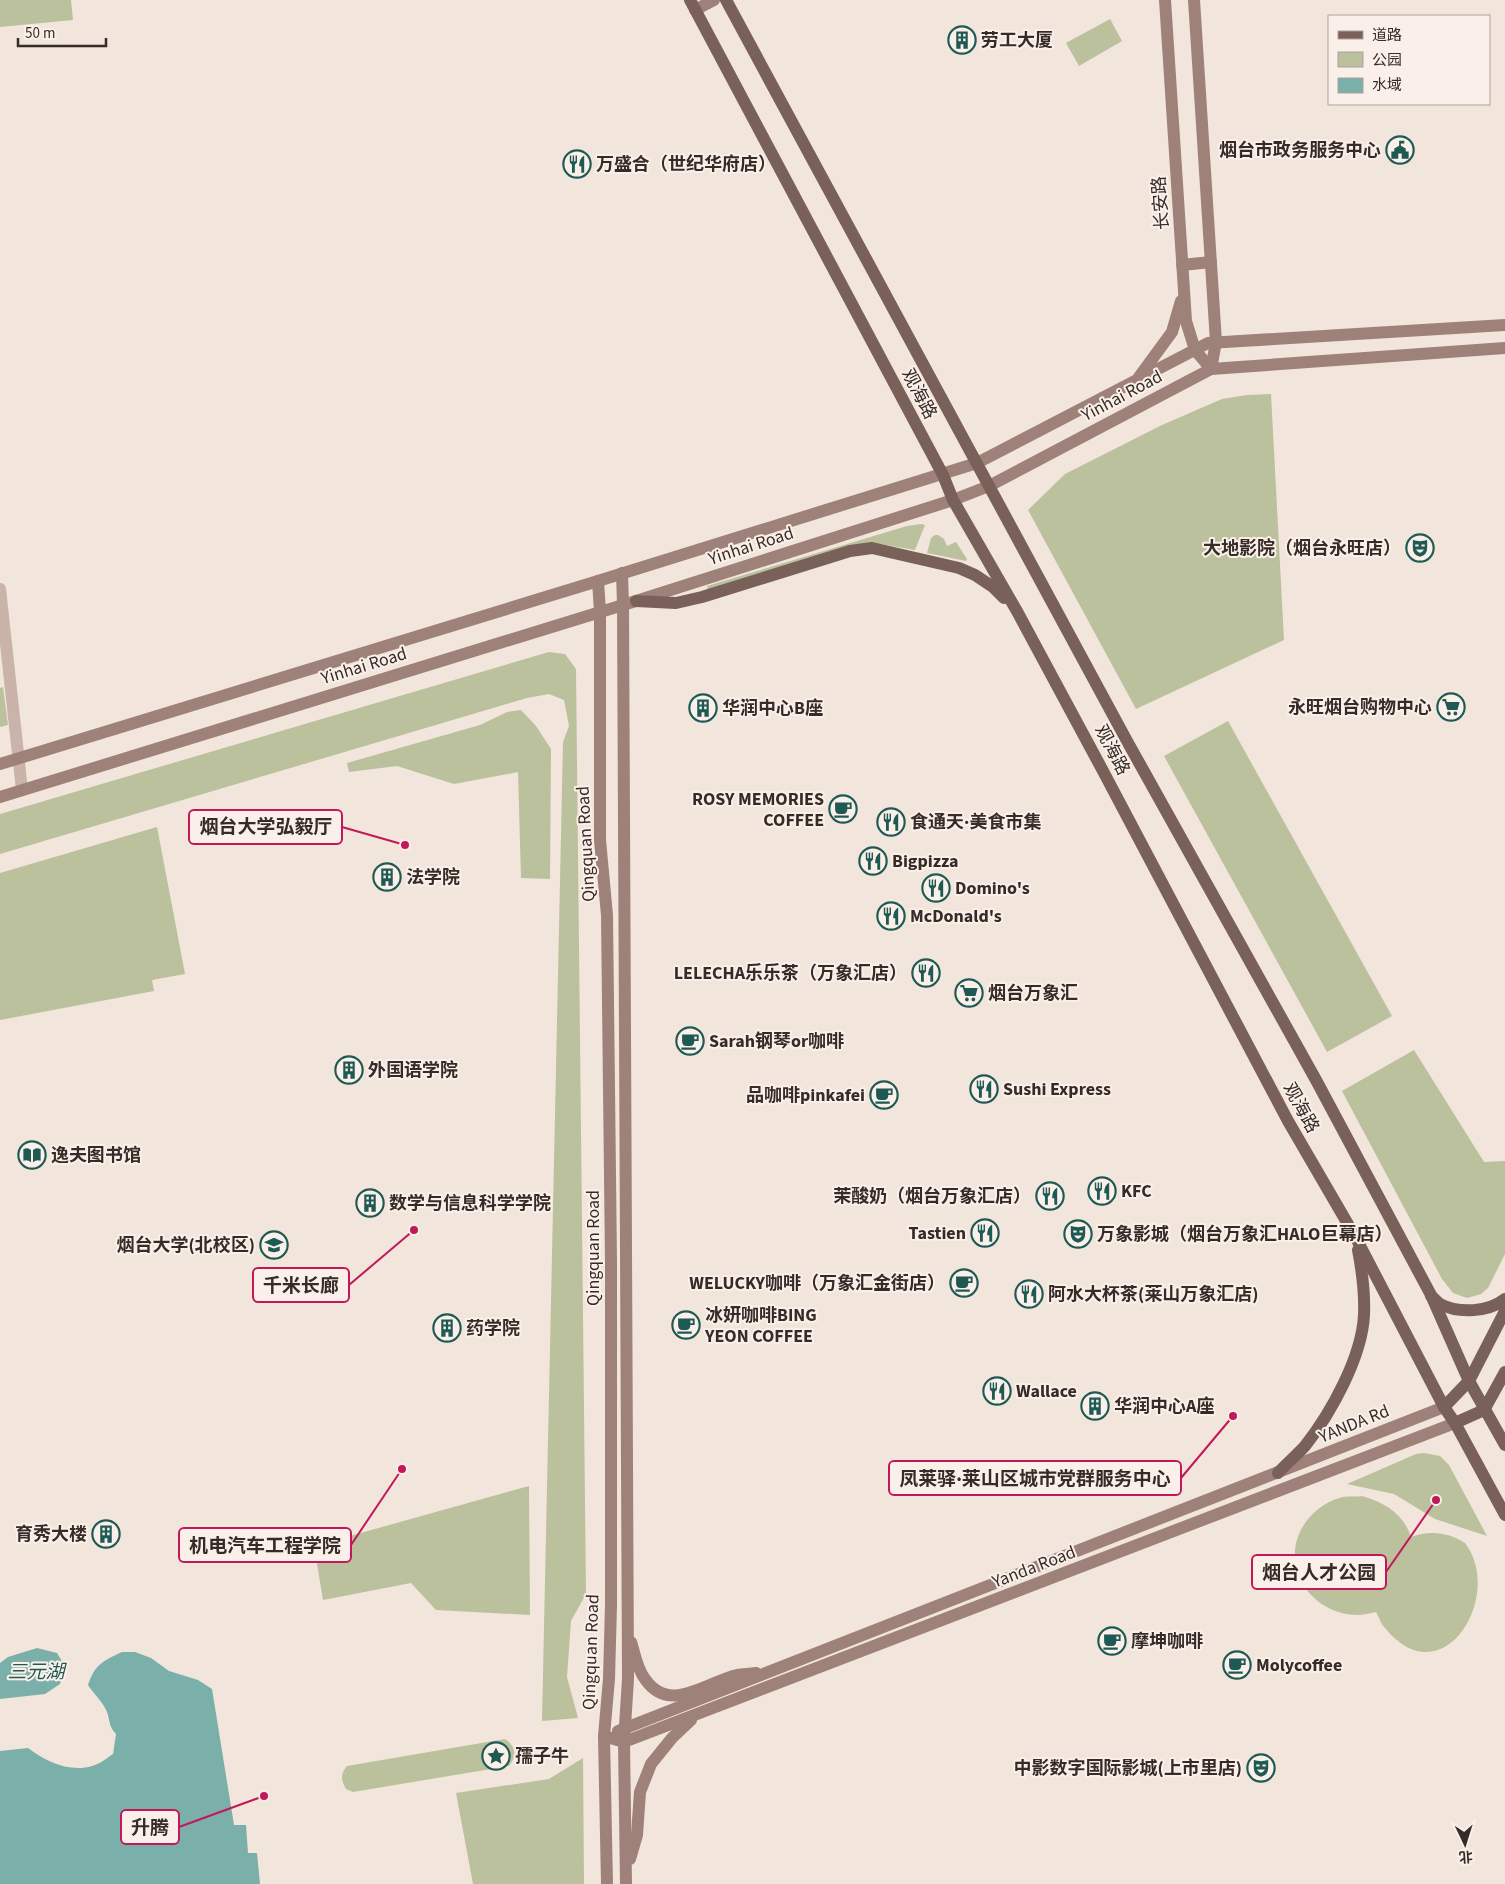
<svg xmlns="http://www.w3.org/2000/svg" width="1505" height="1884" font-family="'Source Sans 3','Noto Sans SC',sans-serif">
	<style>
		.green { fill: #bac19c }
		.water { fill: #7bafaa }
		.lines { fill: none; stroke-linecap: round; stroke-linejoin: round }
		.street { stroke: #cab3a8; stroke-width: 12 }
		.secondary { stroke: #9e8279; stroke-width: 12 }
		.primary { stroke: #796059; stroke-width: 12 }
		.labels { text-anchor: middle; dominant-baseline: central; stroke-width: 4; stroke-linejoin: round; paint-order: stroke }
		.poi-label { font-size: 18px; font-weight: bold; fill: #372b28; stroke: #faf0e9; text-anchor: start }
		.street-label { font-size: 18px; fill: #372b28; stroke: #faf0e9 }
		.water-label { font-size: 19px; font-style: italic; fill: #1e5954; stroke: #faf0e9 }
		.leader { fill: none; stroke: #c2185b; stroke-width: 2 }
		.callout-dot { fill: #c2185b; stroke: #faf0e9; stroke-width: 2 }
		.callout { fill: #faf0e9; stroke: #c2185b; stroke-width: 2 }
		.callout-label { font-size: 19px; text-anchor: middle; font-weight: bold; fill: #372b28 }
	</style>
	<rect width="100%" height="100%" fill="#f2e5dc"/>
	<g class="green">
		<path d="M0,0H71L73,20L0,27Z"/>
		<path d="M1110,19L1122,41L1079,66L1066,43Z"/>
		<path d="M1271,394L1284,640L1136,709L1028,510L1065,474L1162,425L1222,399L1247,395Z"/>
		<path d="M921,524L925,525L915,550L880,544L708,591L707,586L907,526Z"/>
		<path d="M935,535H938L944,539L947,546L956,542L967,559L966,561L927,553L931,538Z"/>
		<path d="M549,652L565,654L576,669L586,1594L571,1621L567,1677L578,1718L542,1721L563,742L569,726L564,700L549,694L527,698L0,854V814Z"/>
		<path d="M3,687L8,725L0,727V688Z"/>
		<path d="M521,710L536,726L551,749L550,879L521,878L518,772L454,784L397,766L349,772L347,763L480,725L507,712Z"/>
		<path d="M1228,721L1392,1016L1327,1052L1164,756Z"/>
		<path d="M157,827L185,974L152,980L154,991L0,1020V873Z"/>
		<path d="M1414,1050L1484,1162L1505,1161V1254L1488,1288L1481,1294L1467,1298L1453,1293L1442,1279L1342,1091Z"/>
		<path d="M1424,1453L1440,1456L1449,1465L1487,1536L1435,1519L1394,1494L1347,1484L1416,1454Z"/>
		<path d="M529,1486L530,1615L436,1610L411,1583L323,1600L314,1546Z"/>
		<path d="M1362,1496C1385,1503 1403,1513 1411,1537C1429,1530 1449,1532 1465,1543C1505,1595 1443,1699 1385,1628C1381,1624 1379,1617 1376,1612C1370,1613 1363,1615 1357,1615C1302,1614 1272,1549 1316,1511C1323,1505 1333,1499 1343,1497C1349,1496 1356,1497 1362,1496Z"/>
		<path d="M505,1739C516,1746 517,1756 509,1766L353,1792L346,1789C341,1780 340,1774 347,1766Z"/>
		<path d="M583,1758L584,1884H473L456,1793L549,1779Z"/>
	</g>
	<g class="water">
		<path d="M37,1648L57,1653L66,1668L60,1684L45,1694L0,1699V1663L8,1657Z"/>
		<path d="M122,1652H135L151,1658L169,1671L198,1680L212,1689L234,1825H246L248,1853H257L260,1884H0V1751L28,1748C45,1761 70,1773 92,1766C100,1764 107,1758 113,1754L116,1734C107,1725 111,1718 105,1708C101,1700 93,1693 88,1685C95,1664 103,1661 122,1652Z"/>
	</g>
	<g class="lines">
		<path class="street" d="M0,589L22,790"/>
		<g class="secondary">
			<path d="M1165,0L1186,321L1195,350L1211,369"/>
			<path d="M1194,0L1216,342L1211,369"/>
			<path d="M695,10L714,0"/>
			<path d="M1182,265L1211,262"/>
			<path d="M1139,377L1172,332L1181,301"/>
			<path d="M622,573L623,605L628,1679L624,1742L626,1884"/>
			<path d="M598,581L600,611V840L607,915L611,1262V1605L609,1679L604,1736L607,1884"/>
			<path d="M0,764L598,581L977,463L1208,343L1505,325"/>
			<path d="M0,797L636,601L953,500L989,486L1211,369L1505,348"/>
			<path d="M631,1642C635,1654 637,1669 645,1679C670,1715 706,1682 737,1675C743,1674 750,1674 756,1673"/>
			<path d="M618,1731L1444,1407"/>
			<path d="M604,1736L624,1742L1455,1423"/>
			<path d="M630,1859L637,1835L640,1792L651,1764L672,1738L691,1720"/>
		</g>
		<g class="primary">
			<path d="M690,0L943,475L953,500L1018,613L1103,771L1288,1121L1356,1238L1444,1407L1455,1423L1505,1515"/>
			<path d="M726,0L1127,741L1316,1080L1431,1295L1469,1381L1505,1445"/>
			<path d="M636,601L676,603L702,597L850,551L872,548L959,568L975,575L993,587L1004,598"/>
			<path d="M1431,1296C1434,1298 1437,1302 1440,1304C1459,1314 1489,1312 1505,1299"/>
			<path d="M1444,1407L1469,1381L1505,1311"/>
			<path d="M1455,1423L1484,1410L1505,1372"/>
			<path d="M1278,1473C1286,1464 1297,1455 1305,1446C1331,1413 1362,1357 1364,1315C1365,1293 1362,1271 1358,1250"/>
		</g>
	</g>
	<defs>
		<g id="building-ring" transform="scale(1.4375)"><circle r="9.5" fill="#faf0e9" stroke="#1e5954" stroke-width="1.5"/><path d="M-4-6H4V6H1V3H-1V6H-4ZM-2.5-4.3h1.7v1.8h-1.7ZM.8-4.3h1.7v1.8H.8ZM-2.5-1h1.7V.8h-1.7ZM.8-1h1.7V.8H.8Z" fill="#1e5954"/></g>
		<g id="civic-ring" transform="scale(1.4375)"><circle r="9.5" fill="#faf0e9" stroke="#1e5954" stroke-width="1.5"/><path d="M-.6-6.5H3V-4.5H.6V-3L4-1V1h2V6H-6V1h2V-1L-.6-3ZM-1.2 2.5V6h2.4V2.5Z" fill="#1e5954"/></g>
		<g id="restaurant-ring" transform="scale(1.4375)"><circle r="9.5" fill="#faf0e9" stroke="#1e5954" stroke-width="1.5"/><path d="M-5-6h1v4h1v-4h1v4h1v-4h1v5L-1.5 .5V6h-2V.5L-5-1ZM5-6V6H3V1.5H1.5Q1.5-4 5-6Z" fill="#1e5954"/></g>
		<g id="theatre-ring" transform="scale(1.4375)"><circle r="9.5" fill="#faf0e9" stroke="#1e5954" stroke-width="1.5"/><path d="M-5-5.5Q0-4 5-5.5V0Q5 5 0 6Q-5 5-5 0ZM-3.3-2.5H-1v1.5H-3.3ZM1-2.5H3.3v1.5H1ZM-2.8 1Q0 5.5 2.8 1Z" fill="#1e5954"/></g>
		<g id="supermarket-ring" transform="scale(1.4375)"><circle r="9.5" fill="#faf0e9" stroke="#1e5954" stroke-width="1.5"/><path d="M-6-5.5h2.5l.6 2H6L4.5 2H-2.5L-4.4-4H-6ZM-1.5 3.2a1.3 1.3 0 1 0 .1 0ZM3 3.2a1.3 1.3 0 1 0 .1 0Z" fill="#1e5954"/></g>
		<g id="cafe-ring" transform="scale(1.4375)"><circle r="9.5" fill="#faf0e9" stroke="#1e5954" stroke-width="1.5"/><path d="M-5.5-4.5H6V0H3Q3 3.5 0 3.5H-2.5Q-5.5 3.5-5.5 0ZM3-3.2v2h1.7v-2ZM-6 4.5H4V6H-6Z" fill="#1e5954"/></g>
		<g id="library-ring" transform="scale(1.4375)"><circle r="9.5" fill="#faf0e9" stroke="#1e5954" stroke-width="1.5"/><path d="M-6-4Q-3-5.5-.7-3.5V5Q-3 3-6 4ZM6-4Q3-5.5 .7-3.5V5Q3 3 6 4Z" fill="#1e5954"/></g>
		<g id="university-ring" transform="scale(1.4375)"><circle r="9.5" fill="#faf0e9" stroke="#1e5954" stroke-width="1.5"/><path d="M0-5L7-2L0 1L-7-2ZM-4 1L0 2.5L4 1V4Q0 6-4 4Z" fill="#1e5954"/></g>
		<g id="sight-ring" transform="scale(1.4375)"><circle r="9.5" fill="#faf0e9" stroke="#1e5954" stroke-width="1.5"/><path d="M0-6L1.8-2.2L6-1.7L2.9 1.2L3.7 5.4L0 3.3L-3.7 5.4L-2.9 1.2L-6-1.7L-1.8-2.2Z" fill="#1e5954"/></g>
	</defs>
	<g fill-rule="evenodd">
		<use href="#building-ring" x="962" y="40"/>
		<use href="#civic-ring" x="1400" y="150"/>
		<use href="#restaurant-ring" x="577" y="164"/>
		<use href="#theatre-ring" x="1420" y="548"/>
		<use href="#supermarket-ring" x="1451" y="707"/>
		<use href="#building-ring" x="703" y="708"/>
		<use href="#cafe-ring" x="843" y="809"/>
		<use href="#restaurant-ring" x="891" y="822"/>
		<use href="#restaurant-ring" x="873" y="861"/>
		<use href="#building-ring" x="387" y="877"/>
		<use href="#restaurant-ring" x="936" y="888"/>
		<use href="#restaurant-ring" x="891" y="916"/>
		<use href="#restaurant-ring" x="926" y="973"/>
		<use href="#supermarket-ring" x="969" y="993"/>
		<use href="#cafe-ring" x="690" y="1041"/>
		<use href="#building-ring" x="349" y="1070"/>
		<use href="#restaurant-ring" x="984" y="1089"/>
		<use href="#cafe-ring" x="884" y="1095"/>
		<use href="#library-ring" x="32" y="1155"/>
		<use href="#restaurant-ring" x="1102" y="1191"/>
		<use href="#restaurant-ring" x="1050" y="1196"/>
		<use href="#building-ring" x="370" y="1203"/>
		<use href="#restaurant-ring" x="985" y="1233"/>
		<use href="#theatre-ring" x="1078" y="1234"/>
		<use href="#university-ring" x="274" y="1245"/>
		<use href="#cafe-ring" x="964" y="1283"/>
		<use href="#restaurant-ring" x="1029" y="1294"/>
		<use href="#cafe-ring" x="686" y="1325"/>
		<use href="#building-ring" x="447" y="1328"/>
		<use href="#restaurant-ring" x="997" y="1391"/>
		<use href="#building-ring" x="1095" y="1406"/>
		<use href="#building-ring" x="106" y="1534"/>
		<use href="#cafe-ring" x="1112" y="1641"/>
		<use href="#cafe-ring" x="1237" y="1665"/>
		<use href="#sight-ring" x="496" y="1756"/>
		<use href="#theatre-ring" x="1261" y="1768"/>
	</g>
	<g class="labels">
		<g class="poi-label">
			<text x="981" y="40">劳工大厦</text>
			<text x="1381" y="150" text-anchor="end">烟台市政务服务中心</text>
			<text x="596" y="164">万盛合（世纪华府店）</text>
			<text x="1401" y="548" text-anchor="end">大地影院（烟台永旺店）</text>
			<text x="1432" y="707" text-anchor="end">永旺烟台购物中心</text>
			<text x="722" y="708">华润中心B座</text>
			<text x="824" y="799" text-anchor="end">ROSY MEMORIES<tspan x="824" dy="21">COFFEE</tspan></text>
			<text x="910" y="822">食通天·美食市集</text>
			<text x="892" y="861">Bigpizza</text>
			<text x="406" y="877">法学院</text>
			<text x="955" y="888">Domino's</text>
			<text x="910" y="916">McDonald's</text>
			<text x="907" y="973" text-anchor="end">LELECHA乐乐茶（万象汇店）</text>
			<text x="988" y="993">烟台万象汇</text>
			<text x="709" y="1041">Sarah钢琴or咖啡</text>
			<text x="368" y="1070">外国语学院</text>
			<text x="1003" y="1089">Sushi Express</text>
			<text x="865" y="1095" text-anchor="end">品咖啡pinkafei</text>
			<text x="51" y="1155">逸夫图书馆</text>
			<text x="1121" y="1191">KFC</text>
			<text x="1031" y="1196" text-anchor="end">茉酸奶（烟台万象汇店）</text>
			<text x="389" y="1203">数学与信息科学学院</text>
			<text x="966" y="1233" text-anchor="end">Tastien</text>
			<text x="1097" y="1234">万象影城（烟台万象汇HALO巨幕店）</text>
			<text x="255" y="1245" text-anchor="end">烟台大学(北校区)</text>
			<text x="945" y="1283" text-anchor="end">WELUCKY咖啡（万象汇金街店）</text>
			<text x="1048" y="1294">阿水大杯茶(莱山万象汇店)</text>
			<text x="705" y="1315">冰妍咖啡BING<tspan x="705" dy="21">YEON COFFEE</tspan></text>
			<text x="466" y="1328">药学院</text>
			<text x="1016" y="1391">Wallace</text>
			<text x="1114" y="1406">华润中心A座</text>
			<text x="87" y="1534" text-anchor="end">育秀大楼</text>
			<text x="1131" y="1641">摩坤咖啡</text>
			<text x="1256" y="1665">Molycoffee</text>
			<text x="515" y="1756">孺子牛</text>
			<text x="1242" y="1768" text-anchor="end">中影数字国际影城(上市里店)</text>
		</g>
		<g class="street-label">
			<text transform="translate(1161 203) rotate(-94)">长安路</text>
			<text transform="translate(919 394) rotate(62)">观海路</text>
			<text transform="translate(1122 396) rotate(-28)">Yinhai Road</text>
			<text transform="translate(751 546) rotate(-18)">Yinhai Road</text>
			<text transform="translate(364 666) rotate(-17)">Yinhai Road</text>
			<text transform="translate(1112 750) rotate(62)">观海路</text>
			<text transform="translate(586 844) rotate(-93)">Qingquan Road</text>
			<text transform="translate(1301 1108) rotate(61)">观海路</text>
			<text transform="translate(593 1248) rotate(-90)">Qingquan Road</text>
			<text transform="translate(1354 1424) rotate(-22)">YANDA Rd</text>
			<text transform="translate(1034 1567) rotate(-21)">Yanda Road</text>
			<text transform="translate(591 1652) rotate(-88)">Qingquan Road</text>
		</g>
		<g class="water-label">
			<text x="36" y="1672">三元湖</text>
		</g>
	</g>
	<path class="leader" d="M405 845L342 827M414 1230L349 1285M1233 1416L1181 1478M402 1469L351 1545M1436 1500L1386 1572M264 1796L179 1827"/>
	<g class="callout-dot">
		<circle cx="405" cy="845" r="5"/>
		<circle cx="414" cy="1230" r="5"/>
		<circle cx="1233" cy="1416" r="5"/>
		<circle cx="402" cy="1469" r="5"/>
		<circle cx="1436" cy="1500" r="5"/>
		<circle cx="264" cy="1796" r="5"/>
	</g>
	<g class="callout">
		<rect x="189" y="810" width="153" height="34" rx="5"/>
		<rect x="253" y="1268" width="96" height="34" rx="5"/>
		<rect x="889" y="1461" width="292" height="34" rx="5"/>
		<rect x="179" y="1528" width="172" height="34" rx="5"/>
		<rect x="1252" y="1555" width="134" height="34" rx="5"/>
		<rect x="121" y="1810" width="58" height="34" rx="5"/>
	</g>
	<g class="callout-label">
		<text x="266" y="833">烟台大学弘毅厅</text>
		<text x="301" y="1292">千米长廊</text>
		<text x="1035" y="1485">凤莱驿·莱山区城市党群服务中心</text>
		<text x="265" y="1552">机电汽车工程学院</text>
		<text x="1319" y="1579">烟台人才公园</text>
		<text x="150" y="1834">升腾</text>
	</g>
	<rect x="1328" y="15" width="162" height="90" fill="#faf0e9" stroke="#aca19c"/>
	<rect x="1338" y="31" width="25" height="8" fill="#796059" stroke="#aca19c"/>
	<text x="1372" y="40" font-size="15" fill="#372b28">道路</text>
	<rect x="1338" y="52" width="25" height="15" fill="#bac19c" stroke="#aca19c"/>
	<text x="1372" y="65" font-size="15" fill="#372b28">公园</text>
	<rect x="1338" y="78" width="25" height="15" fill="#7bafaa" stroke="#aca19c"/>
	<text x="1372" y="90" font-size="15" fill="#372b28">水域</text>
	<g transform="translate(1465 1844) rotate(176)" stroke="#faf0e9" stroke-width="4" paint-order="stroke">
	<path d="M0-4L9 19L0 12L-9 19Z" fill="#372b28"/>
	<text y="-8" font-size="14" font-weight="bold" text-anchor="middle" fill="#372b28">北</text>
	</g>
	<path d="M18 38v8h88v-8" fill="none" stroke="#372b28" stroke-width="2.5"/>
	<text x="25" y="38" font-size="15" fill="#372b28" stroke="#faf0e9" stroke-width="4" paint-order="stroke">50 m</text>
</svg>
